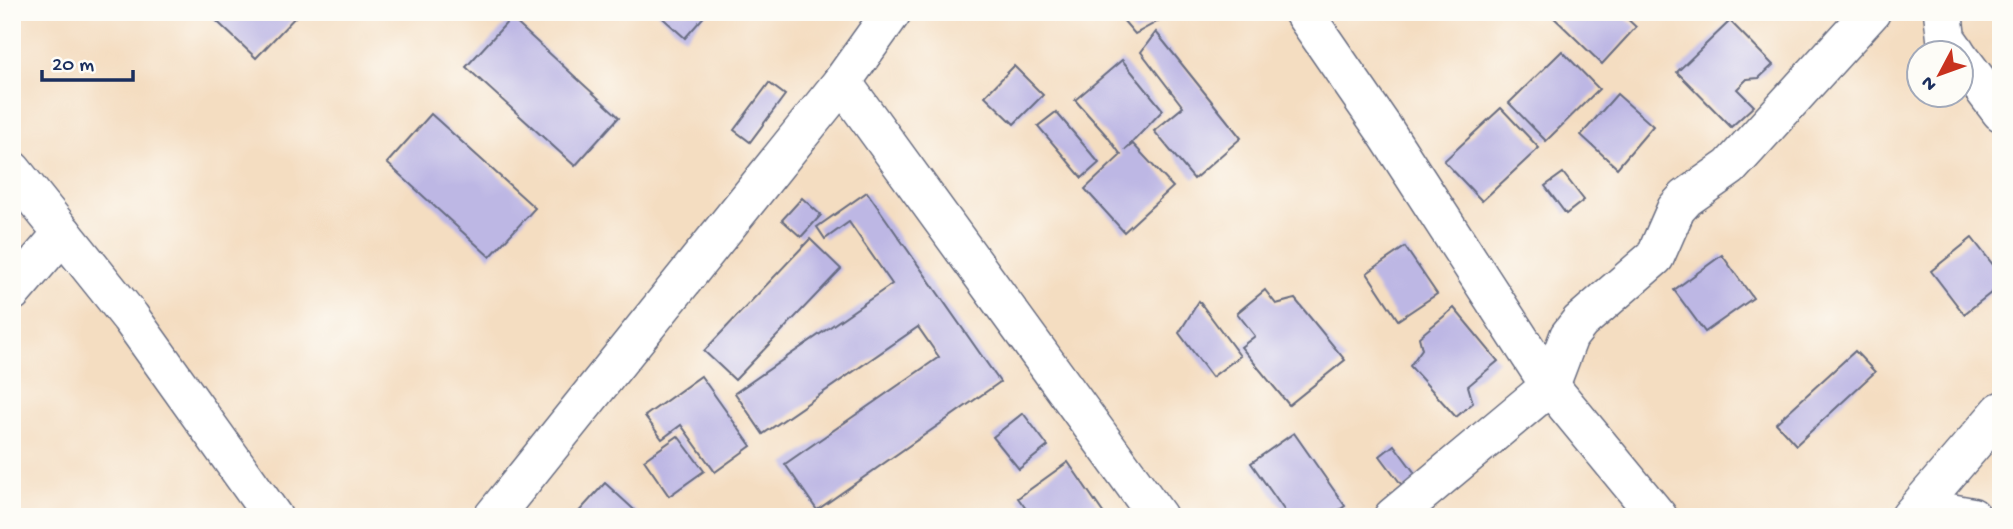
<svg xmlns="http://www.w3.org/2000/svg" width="2013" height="529" font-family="'Gochi Hand',sans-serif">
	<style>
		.building { fill: #bdb7e4 }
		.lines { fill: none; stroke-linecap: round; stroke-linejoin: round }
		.minor-casing { stroke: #676c81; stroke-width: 41 }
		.minor { stroke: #fff; stroke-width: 38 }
	</style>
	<rect width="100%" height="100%" fill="#fdfcf7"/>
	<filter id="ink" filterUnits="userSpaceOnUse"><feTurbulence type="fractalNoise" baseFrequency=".0143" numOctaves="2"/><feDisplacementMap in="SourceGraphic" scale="14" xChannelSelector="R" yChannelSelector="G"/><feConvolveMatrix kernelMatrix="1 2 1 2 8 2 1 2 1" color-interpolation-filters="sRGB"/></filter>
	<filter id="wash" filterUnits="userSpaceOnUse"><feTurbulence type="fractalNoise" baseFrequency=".00686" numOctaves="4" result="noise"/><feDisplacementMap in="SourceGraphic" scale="28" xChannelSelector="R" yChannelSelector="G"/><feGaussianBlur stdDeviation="1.57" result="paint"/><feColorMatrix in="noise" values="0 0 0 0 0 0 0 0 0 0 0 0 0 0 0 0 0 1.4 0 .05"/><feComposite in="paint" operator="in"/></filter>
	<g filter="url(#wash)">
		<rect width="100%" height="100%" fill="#f4ddc1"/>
		<g id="blocks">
			<g class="building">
				<path d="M207,12H300L256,58Z"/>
				<path d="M656,12H708L685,38Z"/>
				<path d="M1116,12H1154L1162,19L1135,34Z"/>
				<path d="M1548,12H1620L1636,27L1602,64Z"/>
				<path d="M511,18L619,117L575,166L466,67Z"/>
				<path d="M1730,21L1773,65L1759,78L1747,79L1737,89L1754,106L1731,127L1677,72Z"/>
				<path d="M1156,32L1241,138L1194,179L1154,131L1183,107L1141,52Z"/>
				<path d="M1562,51L1599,89L1546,141L1509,103Z"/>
				<path d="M1122,60L1163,110L1125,150L1133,144L1173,187L1124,232L1085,189L1121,155L1107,136L1075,100Z"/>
				<path d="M1014,66L1043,95L1014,124L985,96Z"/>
				<path d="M769,83L785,95L750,142L734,130Z"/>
				<path d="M1617,94L1653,126L1617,168L1581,135Z"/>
				<path d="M1501,108L1539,148L1482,201L1444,161Z"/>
				<path d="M1056,112L1099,163L1082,178L1038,126Z"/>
				<path d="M431,114L535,208L490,257L387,163Z"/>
				<path d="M1563,173L1584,200L1566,214L1545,186Z"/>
				<path d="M867,192L1000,382L817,510L785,464L939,357L918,327L763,434L735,393L892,284L849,222L825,239L817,227Z"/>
				<path d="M802,198L821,215L801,237L782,220Z"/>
				<path d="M1972,238L2001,275V285L1964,314L1931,271Z"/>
				<path d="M810,239L841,269L735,380L704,351Z"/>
				<path d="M1405,247L1437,294L1398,320L1367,273Z"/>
				<path d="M1722,255L1753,298L1705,332L1674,290Z"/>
				<path d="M1265,290L1276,304L1295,299L1345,360L1289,405L1241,347L1255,336L1237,313Z"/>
				<path d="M1199,301L1240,356L1212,377L1179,333Z"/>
				<path d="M1454,308L1498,361L1468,386L1473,403L1456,417L1410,366L1422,349L1419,337Z"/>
				<path d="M1855,351L1875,372L1796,445L1776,423Z"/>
				<path d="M701,376L751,446L715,472L681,425L662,439L645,416Z"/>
				<path d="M1023,413L1048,446L1019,469L993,437Z"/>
				<path d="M1294,433L1345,506L1329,517H1289L1251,463Z"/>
				<path d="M678,436L704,471L669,496L644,460Z"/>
				<path d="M1394,445L1417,476L1413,500L1380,456Z"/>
				<path d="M1068,462L1106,517H1032L1018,498Z"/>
				<path d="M605,483L642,517H574Z"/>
			</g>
		</g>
	</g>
	<g filter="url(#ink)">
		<use href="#blocks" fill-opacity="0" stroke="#676c81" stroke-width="2"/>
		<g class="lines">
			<g class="minor-casing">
				<g id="minor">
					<path d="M1303,12L1383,128L1550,386L1658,517"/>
					<path d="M1943,12L1946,38L1956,52"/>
					<path d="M1960,58L2001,112"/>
					<path d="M842,82L1158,517"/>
					<path d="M12,170L130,317L273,517"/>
					<path d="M12,292L63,233"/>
					<path d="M493,517L842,82L892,12"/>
					<path d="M1393,517L1550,386L1569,336L1580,322L1655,257L1676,209L1686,198L1730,167L1871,12"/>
					<path d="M1910,517L2001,411"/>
					<path d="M1913,517L1933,510L1972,517"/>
				</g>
			</g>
			<use href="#minor" class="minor"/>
		</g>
	</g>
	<rect width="2013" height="529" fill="none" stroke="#fdfcf7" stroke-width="42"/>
	<g transform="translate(1940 74) rotate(229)"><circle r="33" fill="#fdfcf7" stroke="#a3aaba" stroke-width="2"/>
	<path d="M0-5L12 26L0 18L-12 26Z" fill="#c8321e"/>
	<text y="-10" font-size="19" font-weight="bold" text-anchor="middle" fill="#1b2f5e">N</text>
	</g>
	<path d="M42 70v10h91v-10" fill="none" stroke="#1b2f5e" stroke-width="3.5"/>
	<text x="52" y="70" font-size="21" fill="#1b2f5e" stroke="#fdfcf7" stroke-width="5" paint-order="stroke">20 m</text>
</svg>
